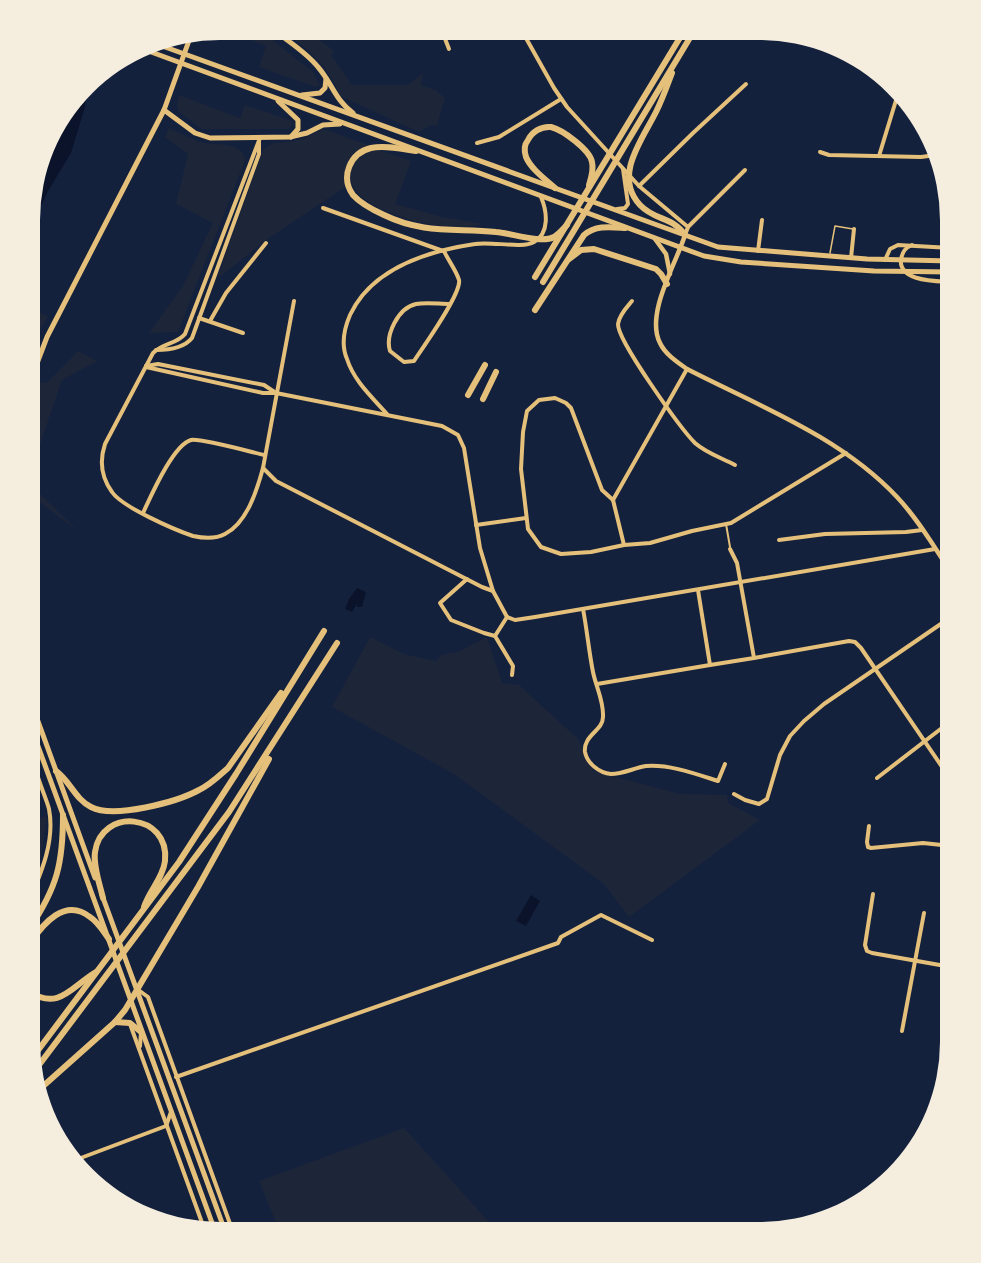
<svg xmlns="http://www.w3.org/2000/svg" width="981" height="1263" font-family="'Source Serif 4',serif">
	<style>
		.green { fill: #1d2539 }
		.water { fill: #0b132b }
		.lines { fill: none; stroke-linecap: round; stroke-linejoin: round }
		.service { stroke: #e5c07b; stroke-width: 1.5 }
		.pedestrian { stroke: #e5c07b; stroke-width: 2 }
		.minor { stroke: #e5c07b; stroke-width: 4 }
		.tertiary { stroke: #e5c07b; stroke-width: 4.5 }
		.primary { stroke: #e5c07b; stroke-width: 5 }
		.trunk { stroke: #e5c07b; stroke-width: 6 }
	</style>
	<rect width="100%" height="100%" fill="#14213d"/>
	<g class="green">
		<path d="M227,30H260L313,72L320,85L316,87L259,67L266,46Z"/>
		<path d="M283,30C305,30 318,37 335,52L331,55L352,85H408L423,73L421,85L435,90L445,98L437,126L432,125L419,132L340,96C325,61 312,54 283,30Z"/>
		<path d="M179,95L240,118L245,105L290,120L292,124L289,129H202L179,112L177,105Z"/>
		<path d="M169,128C180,133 190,138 200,142C215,146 242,140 245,160L178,332L149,333L183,286L213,223L176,204L188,154L165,137Z"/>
		<path d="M323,129L368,145C346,155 344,165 345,187L269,238L217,279L263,150C274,140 277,144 291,142C302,140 313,134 323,129Z"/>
		<path d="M379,150L411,161L395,204L442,217L484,224C473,226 462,228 451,227C426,226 335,206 353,166C358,155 368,151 379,150Z"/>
		<path d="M31,307L48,317L31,343Z"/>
		<path d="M78,351L97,361L62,380L42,438L31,480V408L40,382L47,383Z"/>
		<path d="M31,485L80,533L31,495Z"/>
		<path d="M370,637L404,654L436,661L441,655L458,652L487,637L502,683L519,685L578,739L593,771L680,794L727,795L728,803L760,820L629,917L604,884L454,774L332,707Z"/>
		<path d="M47,817L40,864L30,888V818Z"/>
		<path d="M404,1128L498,1232H280L259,1181Z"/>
	</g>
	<g class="water">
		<path d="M87,87L85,107L71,153L48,191L32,225V195L55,126Z"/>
		<path d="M357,588L366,592L362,607H357V604L352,612L345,609L349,599Z"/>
		<path d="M531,895L540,901L526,926L516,921Z"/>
	</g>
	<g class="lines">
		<path class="service" d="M830,253L835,226L853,229"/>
		<path class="pedestrian" d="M726,524L730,547"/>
		<g class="minor">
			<path d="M442,31L449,49"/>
			<path d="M522,31L554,88L567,107L639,186L688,227L685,235"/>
			<path d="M260,138L185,334C177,344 163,343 153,353L105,444C99,462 101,477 112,492C122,507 175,530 193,536C202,538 216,539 225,534C247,523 257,490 263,468L294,301"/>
			<path d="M477,143L499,137L561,99"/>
			<path d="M820,152L829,155L921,157L936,155"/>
			<path d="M879,156L897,97"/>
			<path d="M639,186L693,133L746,84"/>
			<path d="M323,208L443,251"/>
			<path d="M617,209L625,208L628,204L623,169"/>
			<path d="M688,227L745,170"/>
			<path d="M912,245C905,248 903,251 901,259C898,282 937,281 951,282"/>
			<path d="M444,251C448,260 456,270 459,280C462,293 423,347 414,361L404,362L390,351C385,335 398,308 416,304C426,302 439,304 450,304"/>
			<path d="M758,251L762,220"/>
			<path d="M851,258L854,229"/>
			<path d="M885,260L890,249L898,245L951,248"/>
			<path d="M632,301C627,307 619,315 618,324C617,340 681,429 695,443C706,453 722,458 735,465"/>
			<path d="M199,318L243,333"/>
			<path d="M210,321L226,293L266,243"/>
			<path d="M156,350C169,350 184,348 192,338L259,154V141"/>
			<path d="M146,366L158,364L264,385L276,393L442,426L458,435L464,448L480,548L493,591L507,617"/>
			<path d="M146,367L263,393H276"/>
			<path d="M387,414C372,397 354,381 347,359C341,345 344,329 350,315C372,268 428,251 475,244C491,241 522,249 534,242C550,233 547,211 541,197"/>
			<path d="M263,468L276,481L482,587L493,591"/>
			<path d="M613,500L602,490L571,408L566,403L555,398L539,400L527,411L523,432L521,469L528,529L541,547L561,554L591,552L624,545L650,543L692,531L731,523L846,453"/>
			<path d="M613,500L687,369"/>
			<path d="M613,500L624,545"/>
			<path d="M143,513C151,496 173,445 191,440C200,438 251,452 264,455"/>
			<path d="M476,525L526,518"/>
			<path d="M779,540L825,534L906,532L922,530"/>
			<path d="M467,579L440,603L451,620L484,633L495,636"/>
			<path d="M698,590L710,665L754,658L737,563L730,549"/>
			<path d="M583,609C587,630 589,652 593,672C596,687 604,701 603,717C603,731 583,735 585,752C587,763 599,773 611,774C623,774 634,768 646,766C669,764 696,774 718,781L725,764"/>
			<path d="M507,617L515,620L535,617L935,549"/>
			<path d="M507,617L495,636L513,666L512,675"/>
			<path d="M754,658L849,641L855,642L861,648L951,780"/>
			<path d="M597,684L710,665"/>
			<path d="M877,778L951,721"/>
			<path d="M734,794L745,800L759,804L767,799L780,755L790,736L804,721L824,704L951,617"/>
			<path d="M869,826L867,842L868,847L871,848L923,843L951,846"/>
			<path d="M873,894L865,945L867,951L872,953L951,967"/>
			<path d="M30,899C42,871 55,840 49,809C45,793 26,757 36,743"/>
			<path d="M137,989L148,997L233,1232"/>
			<path d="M130,1024L205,1231"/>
			<path d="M902,1031L924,913"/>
			<path d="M140,1046L141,1032"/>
			<path d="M176,1077L558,943L561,937L601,915L652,940"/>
			<path d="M78,1159L166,1126L171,1112"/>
		</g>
		<g class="tertiary">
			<path d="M685,235C676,264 645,314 660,343C665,354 677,362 687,369C759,406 841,437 897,497C918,519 934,547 951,572"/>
			<path d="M655,239L666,254L670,274"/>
		</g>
		<g class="primary">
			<path d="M274,30C289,42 306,52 318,67C332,83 335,100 353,113"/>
			<path d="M154,43L718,247L867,259L951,261"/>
			<path d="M143,49L704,256L741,262L874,271L951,272"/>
			<path d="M302,95L320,93L325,88L326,79"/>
			<path d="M278,101L298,120V129L291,137"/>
			<path d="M164,110L195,133L210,138L290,137L307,133L323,125L340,124"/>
			<path d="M31,379L47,337L164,110L191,35"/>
			<path d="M31,702L95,878"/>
			<path d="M31,727L215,1231"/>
			<path d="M102,895L225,1231"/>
		</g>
		<g class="trunk">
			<path d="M672,73C667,86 662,100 656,112C642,140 613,176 640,205C655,221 672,216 685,235"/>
			<path d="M416,151C402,149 385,145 371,148C350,153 340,177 353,195C361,204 373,210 384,215C423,234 455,228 496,232C511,233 541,244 554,237C559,234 563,229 567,225"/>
			<path d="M555,188C545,179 531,169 526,157C524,151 524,145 528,140C532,132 541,126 551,127C563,130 590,150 592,162C594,170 591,178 589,185"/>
			<path d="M569,259L581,250L594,249L656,269L661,274L667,284"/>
			<path d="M535,277L684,31"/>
			<path d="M543,282L694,31"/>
			<path d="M535,310L584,235C596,225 610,227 625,228"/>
			<path d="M468,395L485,365"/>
			<path d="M483,399L496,372"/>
			<path d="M56,771C70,781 75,799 91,807C114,819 177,802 199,790C210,785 219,776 228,768L281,693"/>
			<path d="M103,898C100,885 93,866 95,852C101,807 170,813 165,861C163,878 149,891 144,907"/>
			<path d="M30,928C57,887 63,864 63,815"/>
			<path d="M30,943C43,924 65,897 90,917C98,922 103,931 109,939"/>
			<path d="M30,992C59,1011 72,986 96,972"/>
			<path d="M115,1022L130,1023L141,1032"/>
			<path d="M33,1057L179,862L236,774L324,631"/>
			<path d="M36,1069L229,812L337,643"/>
			<path d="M41,1088L115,1022L125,1010L198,887L269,759"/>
		</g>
	</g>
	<path d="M0 0H981V1263H0ZM220 40H760A180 180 0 0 1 940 220V1042A180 180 0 0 1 760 1222H220A180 180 0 0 1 40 1042V220A180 180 0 0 1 220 40Z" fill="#f5edde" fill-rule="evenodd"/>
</svg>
